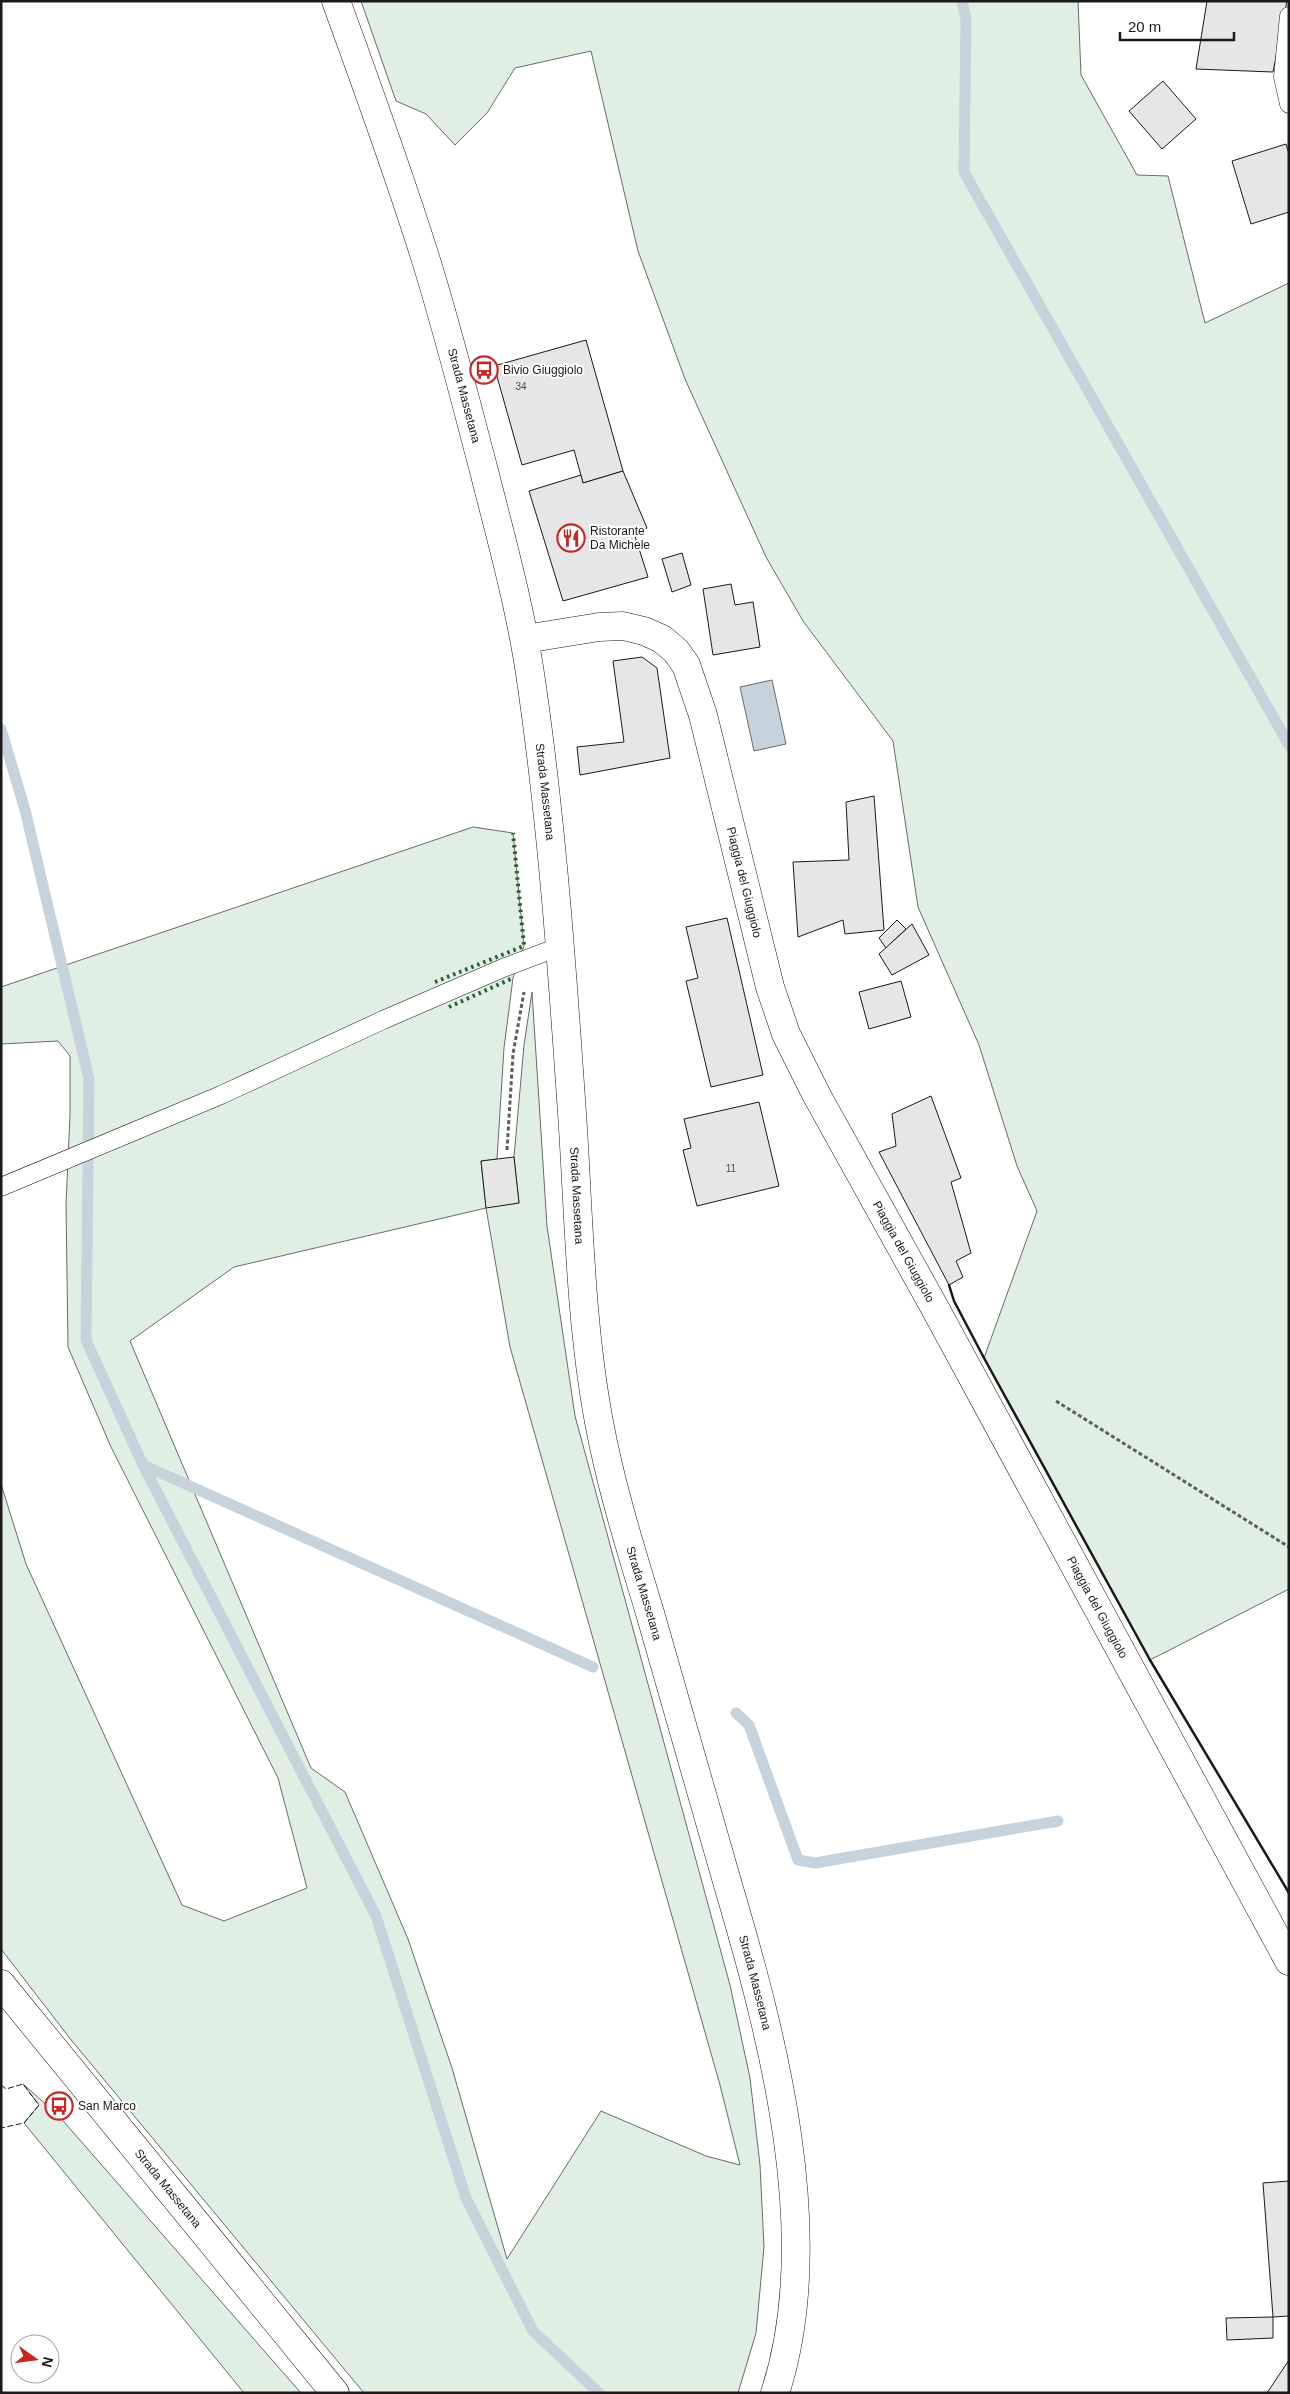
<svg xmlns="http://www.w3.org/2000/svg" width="1290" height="2394" font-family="Helvetica,sans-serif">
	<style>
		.green { fill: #e0efe3; stroke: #6a6a6a; fill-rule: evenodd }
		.water { fill: #c6d2dc; stroke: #6a6a6a }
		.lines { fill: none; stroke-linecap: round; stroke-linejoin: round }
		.stream { stroke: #c6d2dc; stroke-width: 11 }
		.building { fill: #e6e6e6; stroke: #1a1a1a }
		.service-casing { stroke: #1a1a1a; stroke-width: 19 }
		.minor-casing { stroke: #1a1a1a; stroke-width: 29 }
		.tertiary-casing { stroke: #1a1a1a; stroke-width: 29 }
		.path { stroke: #5f5f5f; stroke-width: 3; stroke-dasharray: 4 2.5; stroke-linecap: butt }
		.service { stroke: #fff; stroke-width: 18 }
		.minor { stroke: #fff; stroke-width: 28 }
		.tertiary { stroke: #fff; stroke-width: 28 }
		.hedge { stroke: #2b5a34; stroke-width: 4; stroke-dasharray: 2.5 4; stroke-linecap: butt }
		.fence { stroke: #1a1a1a; stroke-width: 1; stroke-dasharray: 6 2.5; stroke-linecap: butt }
		.wall { stroke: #1a1a1a; stroke-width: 2.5 }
		.labels { text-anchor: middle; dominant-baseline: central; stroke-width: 4; stroke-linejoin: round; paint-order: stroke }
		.number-label { font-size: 10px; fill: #4d4d4d }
		.poi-label { font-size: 12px; fill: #1a1a1a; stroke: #fff; text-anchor: start }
		.street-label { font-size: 12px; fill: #1a1a1a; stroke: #fff }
	</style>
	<rect width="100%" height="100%" fill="#fff"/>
	<g class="green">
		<path d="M361,1H1078L1081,75L1137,175L1168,176L1205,323L1289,283V1589L1150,1660L984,1358L1037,1211L1017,1166L979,1045L918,907L893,741L803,621L766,557L685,379L638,251L591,51L515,68L487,113L455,145L426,114L396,101Z"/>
		<path d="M473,827L513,833L524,946L513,978L504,1048L497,1159L481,1161L486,1207L519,1203L514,1157L524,1045L532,992L547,1226L575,1416L730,1985L750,2078L760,2165L764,2247L756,2333L738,2393H364L72,2041L1,1949V1484L26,1564L182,1905L224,1921L307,1888L278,1778L111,1447L68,1347L66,1204L70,1115V1056L58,1041L1,1044V987ZM486,1208L510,1347L720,2085L740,2165L706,2156L601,2111L507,2259L452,2068L408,1939L345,1792L311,1768L130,1341L234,1267Z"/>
		<path d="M23,2084L58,2115L301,2393H244L24,2123L39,2105Z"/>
	</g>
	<path class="water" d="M772,680L786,744L754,751L740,687Z"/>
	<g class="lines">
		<g class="stream">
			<path d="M962,1L966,19L964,172L1289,745"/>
			<path d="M1,729L25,810L89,1079L86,1340L143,1465L376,1916L466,2198L533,2331L599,2393"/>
			<path d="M143,1465L593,1667"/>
			<path d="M736,1713L749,1725L798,1860L815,1863L1058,1821"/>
		</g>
	</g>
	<g class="building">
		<path d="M1207,1H1287L1273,72L1196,69Z"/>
		<path d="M1163,81L1196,119L1162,149L1129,111Z"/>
		<path d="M1286,144L1289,154V212L1251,224L1232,161Z"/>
		<path d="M586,340L623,471L583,483L574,450L522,465L494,366Z"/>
		<path d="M623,471L647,528L634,533L648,577L563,601L529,491L581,475L583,483Z"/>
		<path d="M682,553L691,585L672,592L662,559Z"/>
		<path d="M731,584L735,605L753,602L760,647L713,655L703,589Z"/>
		<path d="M642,657L657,668L670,758L580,775L577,747L624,742L613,661Z"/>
		<path d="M874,796L884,930L845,934L843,920L798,937L793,862L849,860L846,802Z"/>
		<path d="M727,918L763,1075L711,1087L686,981L698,978L686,927Z"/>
		<path d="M897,920L906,929L886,948L879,938Z"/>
		<path d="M912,924L929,955L892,975L879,954Z"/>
		<path d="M901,981L911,1017L869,1029L859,992Z"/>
		<path d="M931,1096L961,1178L951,1182L971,1253L956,1261L963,1277L949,1285L879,1152L896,1146L892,1114Z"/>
		<path d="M759,1102L779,1186L697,1206L683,1150L691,1148L684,1119Z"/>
		<path d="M514,1157L519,1203L486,1208L481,1161Z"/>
		<path d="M1289,2181V2316L1273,2317L1263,2183Z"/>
		<path d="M1273,2317V2338L1227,2340L1226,2318Z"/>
		<path d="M1289,2360V2393H1267Z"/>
	</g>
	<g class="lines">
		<g class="service-casing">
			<g id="service">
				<path d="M1289,16L1283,77L1289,104"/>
				<path d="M1,1187L221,1095L383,1020L503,968L561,946"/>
			</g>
		</g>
		<g class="minor-casing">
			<g id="minor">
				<path id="s1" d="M525,639L599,627L623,626L644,631L662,639L676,651L686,665L703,715L770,987L786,1034L816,1094L936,1310L1289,1961"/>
			</g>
		</g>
		<g class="tertiary-casing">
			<g id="tertiary">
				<path id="s2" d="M336,1C367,86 398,171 425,257C447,327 465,399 484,471C502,542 522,613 532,687C553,833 563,981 573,1128C579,1226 581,1326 599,1422C611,1487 631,1550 650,1613C676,1704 702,1794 728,1885C773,2037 826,2237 775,2393"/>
				<path id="s3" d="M1,1984L335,2393"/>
			</g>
		</g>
		<g class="path">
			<path d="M507,1150L513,1054L524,992"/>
			<path d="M1056,1401L1289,1547"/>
		</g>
		<use href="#service" class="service"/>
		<use href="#minor" class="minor"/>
		<use href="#tertiary" class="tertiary"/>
		<g class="hedge">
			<path d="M435,982L524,946L513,833"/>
			<path d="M449,1007L513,978"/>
		</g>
		<path class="fence" d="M1,2085L6,2089L23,2084L39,2105L24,2123L1,2128"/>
		<path class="wall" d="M949,1285L954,1301L984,1358L1150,1660L1289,1893"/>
	</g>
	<defs>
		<g id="bus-ring" transform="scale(1.4375)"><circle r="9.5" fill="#fff" stroke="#c62828" stroke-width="1.5"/><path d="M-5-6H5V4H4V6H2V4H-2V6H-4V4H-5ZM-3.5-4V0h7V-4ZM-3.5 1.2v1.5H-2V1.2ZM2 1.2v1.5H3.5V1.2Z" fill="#c62828"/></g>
		<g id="restaurant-ring" transform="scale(1.4375)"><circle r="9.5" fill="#fff" stroke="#c62828" stroke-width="1.5"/><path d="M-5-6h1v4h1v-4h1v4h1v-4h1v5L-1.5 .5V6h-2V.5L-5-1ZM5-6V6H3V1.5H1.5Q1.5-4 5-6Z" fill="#c62828"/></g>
	</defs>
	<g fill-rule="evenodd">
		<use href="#bus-ring" x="484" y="370"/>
		<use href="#restaurant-ring" x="571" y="538"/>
		<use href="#bus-ring" x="59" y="2106"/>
	</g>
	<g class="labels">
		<g class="number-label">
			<text x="521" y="386">34</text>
			<text x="731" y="1168">11</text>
		</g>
		<g class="poi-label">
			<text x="503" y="370">Bivio Giuggiolo</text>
			<text x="590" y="531">Ristorante<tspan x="590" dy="14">Da Michele</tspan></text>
			<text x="78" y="2106">San Marco</text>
		</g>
		<g class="street-label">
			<text stroke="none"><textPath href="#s2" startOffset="415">Strada Massetana</textPath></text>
			<text stroke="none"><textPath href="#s2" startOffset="820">Strada Massetana</textPath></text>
			<text stroke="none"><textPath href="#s1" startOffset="401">Piaggia del Giuggiolo</textPath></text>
			<text stroke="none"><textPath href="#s2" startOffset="1225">Strada Massetana</textPath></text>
			<text stroke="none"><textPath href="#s1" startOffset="806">Piaggia del Giuggiolo</textPath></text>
			<text stroke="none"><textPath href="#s2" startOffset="1630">Strada Massetana</textPath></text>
			<text stroke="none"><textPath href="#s1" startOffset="1211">Piaggia del Giuggiolo</textPath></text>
			<text stroke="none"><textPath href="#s2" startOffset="2035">Strada Massetana</textPath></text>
			<text stroke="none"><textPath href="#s3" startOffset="264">Strada Massetana</textPath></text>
		</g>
	</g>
	<rect width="1290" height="2394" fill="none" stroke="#1a1a1a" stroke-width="5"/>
	<g transform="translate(35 2359) rotate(104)"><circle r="24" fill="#ffffff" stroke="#a3a3a3"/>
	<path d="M0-4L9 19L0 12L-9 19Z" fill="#c62828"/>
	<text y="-8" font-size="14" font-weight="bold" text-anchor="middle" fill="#1a1a1a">N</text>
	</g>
	<path d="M1120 32v8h114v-8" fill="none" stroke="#1a1a1a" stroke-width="2.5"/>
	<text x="1128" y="32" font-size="15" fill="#1a1a1a" stroke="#ffffff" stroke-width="4" paint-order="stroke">20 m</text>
</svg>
